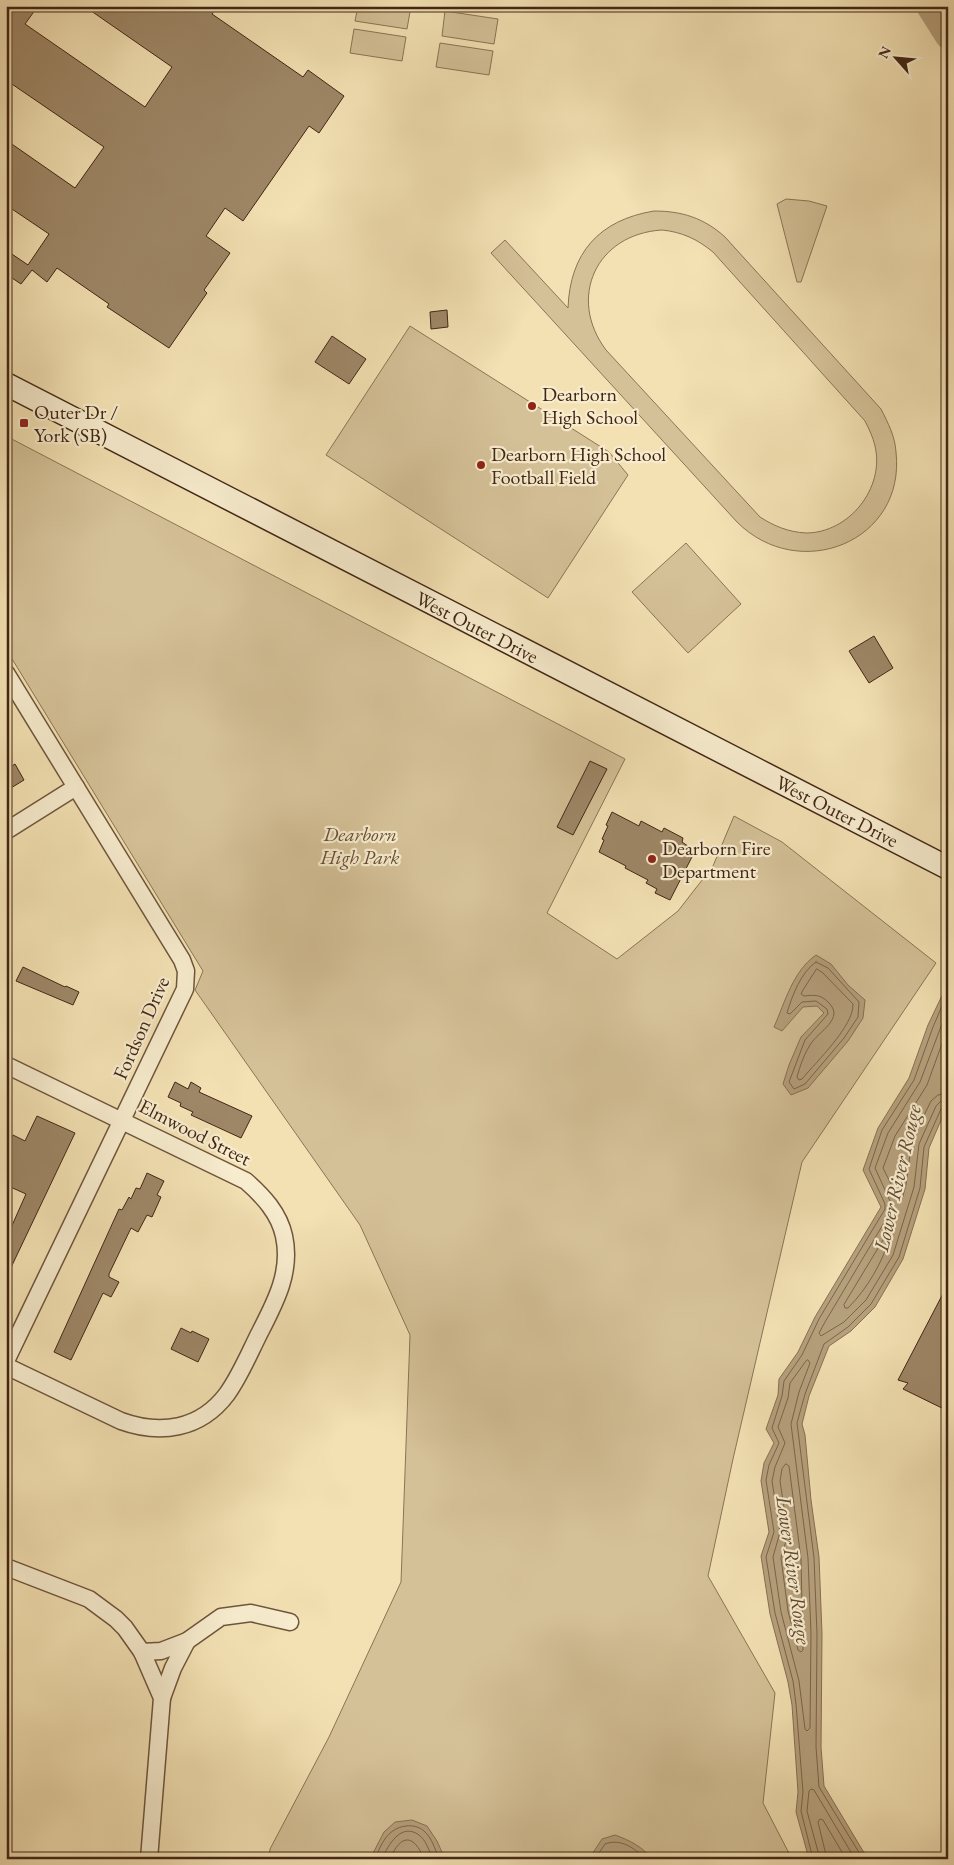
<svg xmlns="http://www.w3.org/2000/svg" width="954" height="1865" font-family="'EB Garamond',serif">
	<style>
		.green { fill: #d5c198; stroke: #8b7456; fill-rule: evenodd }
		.water { fill: #b6a17d; stroke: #877053 }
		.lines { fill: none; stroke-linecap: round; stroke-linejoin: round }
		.shore { stroke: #7c6449; stroke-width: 1 }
		.river { stroke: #b6a17d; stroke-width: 26 }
		.building { fill: #9e8767; stroke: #412615 }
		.street-casing { stroke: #6e553c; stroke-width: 19 }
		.secondary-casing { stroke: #412615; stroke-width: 25 }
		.street { stroke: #f7ecce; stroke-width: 16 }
		.secondary { stroke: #f7ecce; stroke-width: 22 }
		.poi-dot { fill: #8f2418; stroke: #f7ecce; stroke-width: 2 }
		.labels { text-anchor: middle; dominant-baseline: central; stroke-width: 4.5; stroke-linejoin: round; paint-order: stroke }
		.poi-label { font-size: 20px; fill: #412615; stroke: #f7ecce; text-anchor: start }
		.street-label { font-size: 20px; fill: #412615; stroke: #f7ecce }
		.park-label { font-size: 20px; font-style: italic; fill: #664d36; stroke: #f7ecce }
		.water-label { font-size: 21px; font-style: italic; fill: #644b34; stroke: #f7ecce }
	</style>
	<rect width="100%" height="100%" fill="#f3e1b3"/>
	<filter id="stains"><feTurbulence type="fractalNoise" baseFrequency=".004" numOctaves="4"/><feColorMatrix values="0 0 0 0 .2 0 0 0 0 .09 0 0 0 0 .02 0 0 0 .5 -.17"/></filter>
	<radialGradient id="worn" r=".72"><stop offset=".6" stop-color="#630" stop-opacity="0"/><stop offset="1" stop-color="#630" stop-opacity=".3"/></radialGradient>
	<g class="green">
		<path d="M358,6H411L407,29L355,21Z"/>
		<path d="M445,11L498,19L494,44L442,36Z"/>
		<path d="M354,29L406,37L402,61L350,53Z"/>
		<path d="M440,43L493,51L489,75L436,67Z"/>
		<path d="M786,199L809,201L827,206L801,282H797L777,204Z"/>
		<path d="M654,211C682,211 704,218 725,237L881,409C888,423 895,436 896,452C906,542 799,584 737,522L491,253L505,240L568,308C570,253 599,220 654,211ZM662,230C682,232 697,239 713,252L865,421C869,429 873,437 875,446C885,488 849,533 806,533C788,532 774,526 760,517L606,350C567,298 596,234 662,230Z"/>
		<path d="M410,326L609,452L628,475L548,598L326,455Z"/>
		<path d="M6,436L625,759L547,913L617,959L678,911L713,866L734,816L782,842L936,963L802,1162L733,1459L708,1576L775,1693L763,1803L792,1859H269L270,1849L329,1737L401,1582L410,1335L360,1225L195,990L203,971L6,649Z"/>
		<path d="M686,543L741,604L688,653L632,592Z"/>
	</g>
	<g class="water">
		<path d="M816,955L831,964L848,985L865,1000L863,1018L848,1041L808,1088L791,1095L783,1084L789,1065L801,1037L824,1013L817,1006L803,1007L782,1031L774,1027C785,1002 793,971 816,955Z"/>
		<path d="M948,983V1104L929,1148L925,1189L903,1259L875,1307L851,1331L829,1346L809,1396L802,1424L805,1435L811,1500L819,1557L822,1634L821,1747L824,1786L863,1851L870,1859H809L796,1812L798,1792L792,1705L788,1682L770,1614L761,1556L769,1532L761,1481L764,1463L774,1443L766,1429L778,1395L779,1379L798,1352L815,1317L881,1207L863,1170L878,1128L909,1078L928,1025Z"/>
		<path d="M412,1820L427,1826L437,1841L445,1859H370L384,1832L395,1822Z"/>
		<path d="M615,1835C629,1840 643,1847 652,1859H589L602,1839Z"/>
	</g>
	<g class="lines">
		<g class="shore">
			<path d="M816,962L828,968L859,1002L858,1017L844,1038L805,1084L794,1089L789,1082L805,1040L828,1014L827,1009L816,1001L802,1002L790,1014L787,1013C792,996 801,972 816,962Z"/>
			<path d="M817,969L823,973L853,1004C854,1026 816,1062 802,1079L799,1080L797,1077C800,1066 804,1054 810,1045C818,1031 846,1019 828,1002C820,994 814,995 804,996L801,994L803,990Z"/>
			<path d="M948,1008L920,1082L888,1133L875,1168L891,1203V1211L825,1322L819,1333L821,1336L844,1322L866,1300L893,1255L914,1187L919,1144L936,1106L941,1101L948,1100"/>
			<path d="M948,1027L927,1085L895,1136L883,1168L899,1200L902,1199L906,1185L912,1140L931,1101L938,1095L948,1093"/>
			<path d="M887,1234L890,1236C883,1262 867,1289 848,1308H845L844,1305Z"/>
			<path d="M808,1360L810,1363L799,1392L791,1424L808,1558L811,1634L810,1728L807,1731L805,1729L799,1681L781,1612L773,1557L780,1532L772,1481L775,1467L785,1443L778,1427L788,1398L790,1383L806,1361Z"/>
			<path d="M786,1464L789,1466L801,1559L803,1650L801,1652L798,1650L788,1611L781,1558L788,1534L780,1481L782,1469Z"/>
			<path d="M375,1859C381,1844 388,1828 406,1826C412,1825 420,1827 424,1831C432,1838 435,1849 439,1859"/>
			<path d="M382,1859C388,1845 401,1822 419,1835C426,1840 429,1851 433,1859"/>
			<path d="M390,1859C401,1833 414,1834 424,1859"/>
			<path d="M595,1859L605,1844C621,1838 634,1848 646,1859"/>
			<path d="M813,1859L801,1811L803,1792L796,1704L793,1681L775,1613L766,1557L774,1532L766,1480L769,1465L779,1443L772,1428L782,1396L784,1381L802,1355L819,1319L885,1209V1204L869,1169L882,1130L914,1080L933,1027L948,992"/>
			<path d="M820,1859L807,1811L809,1791L811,1789L814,1790L855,1859"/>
			<path d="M827,1859L818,1822L820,1819L823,1820L846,1859"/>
			<path d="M863,1859L819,1787L816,1747L817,1634L814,1558L797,1423L805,1394L824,1344L848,1327L871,1304L899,1257L920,1188L924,1147L941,1109L948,1107"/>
		</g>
		<path class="river" d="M929,6L948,36"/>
	</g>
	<g class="building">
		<path d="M6,6H38L25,24L145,107L172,67L84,6H217L212,14L303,77L308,70L344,96L319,133L309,126L243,221L225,208L206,236L230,253L204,290L207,293L169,348L107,307L109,304L57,268L47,282L32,270L21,284L6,274V250L28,265L49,234L6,205V140L75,188L104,147L6,80Z"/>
		<path d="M447,310L448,327L431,329L430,312Z"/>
		<path d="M332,336L366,359L349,384L315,362Z"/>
		<path d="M874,636L893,668L869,683L849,651Z"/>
		<path d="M590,761L607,769L573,835L557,827Z"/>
		<path d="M15,764L24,780L6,791V770Z"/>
		<path d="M612,812L639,826L641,821L662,832L664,828L683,838L682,842L695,851L670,900L655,893L657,889L646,883L648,880L625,868L626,866L599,852L604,840L602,839L608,826L606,825Z"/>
		<path d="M23,967L65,987L66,986L79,992L73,1005L16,981Z"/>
		<path d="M175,1082L188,1089L191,1082L201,1088L199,1092L252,1116L241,1138L191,1115L193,1112L180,1106L181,1103L168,1097Z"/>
		<path d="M37,1116L75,1133L6,1278V1228L10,1230L26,1194L6,1185V1151L13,1135L25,1141Z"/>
		<path d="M147,1173L164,1181L157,1195L161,1197L152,1217L147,1215L138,1232L131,1228L109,1274V1277L119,1282L111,1297L103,1293L71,1360L54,1352L119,1209L122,1210L129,1197L131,1199L136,1188L140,1189Z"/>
		<path d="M948,1284V1411L903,1389L908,1383L898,1380Z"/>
		<path d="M181,1328L191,1333L192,1331L209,1339L198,1362L171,1349Z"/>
	</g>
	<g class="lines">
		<g class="street-casing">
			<g id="street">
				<path d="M6,673L182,960L186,971L185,989L6,1361"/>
				<path d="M6,831L76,787"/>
				<path d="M6,1065L246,1181C263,1196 279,1213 284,1236C292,1272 275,1303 259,1334C249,1354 240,1376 227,1394C200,1430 160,1435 121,1421L6,1366"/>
				<path d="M6,1567L89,1599L116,1619L125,1628L142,1652L162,1698L149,1859"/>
				<path d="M142,1652L161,1651L187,1641L221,1617L251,1613L290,1622"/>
				<path d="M162,1698L173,1668L187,1641"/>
			</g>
		</g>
		<g class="secondary-casing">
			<path id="secondary" d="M6,384L948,868"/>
		</g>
		<use href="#street" class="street"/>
		<use href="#secondary" class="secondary"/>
	</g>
	<g class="poi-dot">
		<circle cx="532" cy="406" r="5"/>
		<rect x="19" y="418" width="10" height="10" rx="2.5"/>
		<circle cx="481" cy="465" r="5"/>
		<circle cx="652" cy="859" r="5"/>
	</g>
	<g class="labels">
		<g class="poi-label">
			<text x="542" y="394">Dearborn<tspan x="542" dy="23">High School</tspan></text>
			<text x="34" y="412">Outer Dr /<tspan x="34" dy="23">York (SB)</tspan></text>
			<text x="491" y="454">Dearborn High School<tspan x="491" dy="23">Football Field</tspan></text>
			<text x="662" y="848">Dearborn Fire<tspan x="662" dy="23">Department</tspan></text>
		</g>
		<g class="street-label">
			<text transform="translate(477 627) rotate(27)">West Outer Drive</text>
			<text transform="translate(837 811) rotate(27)">West Outer Drive</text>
			<text transform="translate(141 1028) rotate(-66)">Fordson Drive</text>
			<text transform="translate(195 1132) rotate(27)">Elmwood Street</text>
		</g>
		<g class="park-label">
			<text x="360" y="834">Dearborn<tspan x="360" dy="23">High Park</tspan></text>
		</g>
		<g class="water-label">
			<text transform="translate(897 1178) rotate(-77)">Lower River Rouge</text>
			<text transform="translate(794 1570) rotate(82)">Lower River Rouge</text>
		</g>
	</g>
	<rect width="954" height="1865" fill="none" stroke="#f3e1b3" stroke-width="25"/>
	<rect x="8" y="8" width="939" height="1850" fill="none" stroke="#412615" stroke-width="2.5"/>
	<rect x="12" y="12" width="929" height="1840" fill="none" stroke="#412615"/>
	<g transform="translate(896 58) rotate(297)" stroke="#f7ecce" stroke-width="4" paint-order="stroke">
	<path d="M0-4L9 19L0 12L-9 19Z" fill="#412615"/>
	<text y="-8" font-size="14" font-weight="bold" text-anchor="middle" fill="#412615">N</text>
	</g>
	<rect width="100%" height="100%" filter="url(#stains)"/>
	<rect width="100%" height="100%" fill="url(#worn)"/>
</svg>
